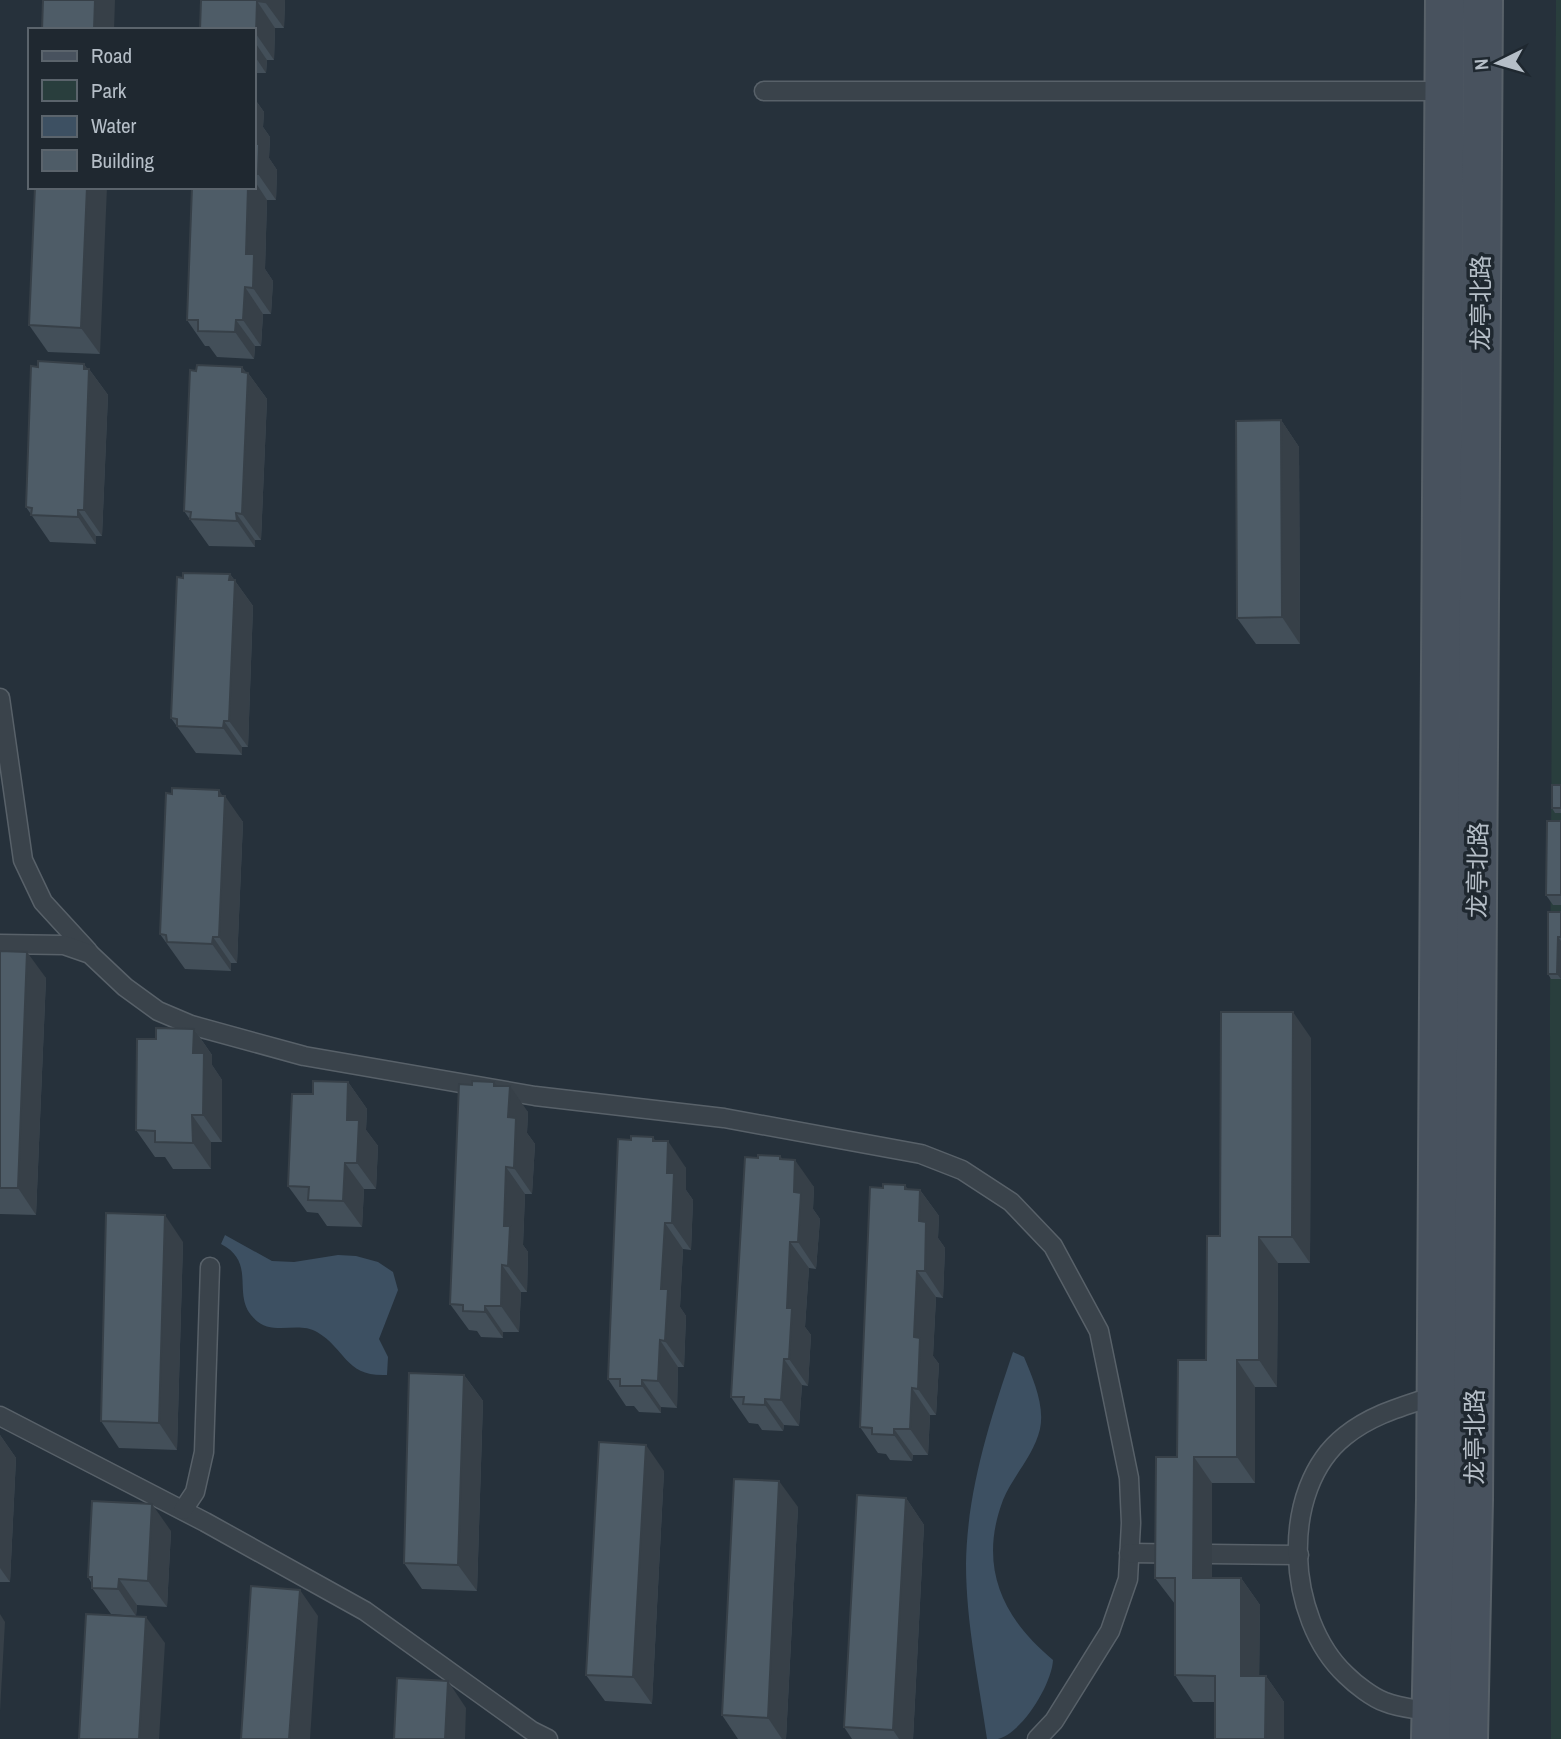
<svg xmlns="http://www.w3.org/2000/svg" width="1561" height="1739" font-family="'Archivo Narrow','Noto Sans SC',sans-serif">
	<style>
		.green { fill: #293e3d }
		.water { fill: #3d5062 }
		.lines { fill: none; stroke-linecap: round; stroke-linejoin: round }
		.lane-casing { stroke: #586169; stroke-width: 21 }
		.secondary-casing { stroke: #586169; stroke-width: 42 }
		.lane { stroke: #3a434b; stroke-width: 18 }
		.secondary { stroke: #48525e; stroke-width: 38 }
		.wall { fill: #434f59 }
		.shaded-wall { fill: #374048 }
		.building { fill: #4e5c67; stroke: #374048; stroke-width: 2 }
		.labels { text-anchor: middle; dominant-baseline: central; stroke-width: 7; stroke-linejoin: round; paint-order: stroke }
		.street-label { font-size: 24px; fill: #b5bec7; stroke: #1f2830 }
	</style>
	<rect width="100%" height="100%" fill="#26313b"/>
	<path class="green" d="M1556,0H1561V1739H1551L1550,1011Z"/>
	<g class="water">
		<path d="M225,1235L272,1261L294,1262L338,1255L356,1256L378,1262L393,1272L398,1290L379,1339L388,1357L387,1375C345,1377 346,1349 317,1332C296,1320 270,1339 251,1315C233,1292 256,1262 221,1244Z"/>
		<path d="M1013,1352L1024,1357C1033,1379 1045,1405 1040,1429C1034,1455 1013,1476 1003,1500C978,1566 1002,1618 1053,1660C1052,1684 1022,1733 998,1739C994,1739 991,1739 987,1739C979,1682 966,1623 966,1564C967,1491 990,1420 1013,1352Z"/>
	</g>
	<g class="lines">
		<g class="lane-casing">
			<g id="lane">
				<path d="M764,91H1444"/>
				<path d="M0,698L23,860L43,902L88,951"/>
				<path d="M0,944L64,945L90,954L125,987L158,1011L191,1025L304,1056L535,1096L724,1118L921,1154L962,1170L1011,1202L1053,1246L1099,1331L1129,1478L1131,1523L1128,1579L1110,1631L1054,1721L1037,1739"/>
				<path d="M0,1416L205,1522L365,1611L532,1731L548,1739"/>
				<path d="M183,1510L195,1492L204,1452L210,1267"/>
				<path d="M1129,1553L1299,1555"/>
				<path d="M1432,1712C1417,1709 1399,1708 1385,1702C1373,1698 1355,1684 1346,1675C1286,1619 1278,1489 1345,1436C1372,1414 1404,1406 1437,1395"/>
			</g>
		</g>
		<g class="secondary-casing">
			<g id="secondary">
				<path d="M1431,1739L1436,1500L1445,0"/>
				<path d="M1468,1739L1473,1500L1483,0"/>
			</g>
		</g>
		<use href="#lane" class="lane"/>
		<use href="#secondary" class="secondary"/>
	</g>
	<g class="wall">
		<path d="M201,0H285L284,28H275L274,60H267L266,73H254V30Z"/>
		<path d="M254,98L264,112L263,127L270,137L269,158L277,170L276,200H267L265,269L273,281L271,314H263L261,346H255L254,359L217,357L209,346H205L187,320L254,187Z"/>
		<path d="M35,187L100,354L48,352L29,325Z"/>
		<path d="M84,364L87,369H89L108,395L102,536H96V544L50,542L26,507L38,367Z"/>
		<path d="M242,367L246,373H248L267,399L261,540H255V547L209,546L184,511L196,371Z"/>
		<path d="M1281,420L1299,447L1300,644H1256L1237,618Z"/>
		<path d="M230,574L253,606L248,747H242V755L196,753L171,718Z"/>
		<path d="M1561,785V813H1555L1552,808Z"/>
		<path d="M223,796L243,822L237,963H231V971L185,969L160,934Z"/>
		<path d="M1561,821V905H1553L1546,895Z"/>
		<path d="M1561,912V979H1551L1548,974Z"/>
		<path d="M0,951L46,978L36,1215L0,1214Z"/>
		<path d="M194,1029L212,1055V1065L222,1080V1142H211V1169H173L165,1157H155L136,1130L156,1039Z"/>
		<path d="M1311,1038L1310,1263H1278L1277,1387H1255V1483H1212V1578H1241L1260,1605L1259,1676H1266L1284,1702H1193L1175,1675V1604L1155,1578L1177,1457L1206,1360L1220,1236Z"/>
		<path d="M348,1082L367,1109L366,1130L378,1146L376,1189H364L362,1227L327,1226L318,1213L307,1212L288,1186L313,1094Z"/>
		<path d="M497,1086L528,1112L527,1133L535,1144L532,1194H525L523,1245L528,1252L527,1292H521L519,1332H503V1338L481,1337L477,1331L469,1330L450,1304Z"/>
		<path d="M631,1140L655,1141L686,1168V1190L693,1200L691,1250L683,1249L680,1307L686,1316L684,1367H678L677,1408L661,1407V1413L639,1412L634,1406H626L608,1379Z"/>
		<path d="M780,1156L783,1160L814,1187L813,1209L820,1219L816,1269L809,1268L805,1327L811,1335L808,1386L802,1385L799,1426L784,1425L783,1431L762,1430L758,1424L749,1423L731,1397L758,1158Z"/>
		<path d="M908,1189L920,1190L939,1216L938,1238L945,1248L943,1298L936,1297L933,1356L939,1364L936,1415H930L928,1455H913L912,1461L890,1460L886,1454L878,1453L860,1427Z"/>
		<path d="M183,1242L177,1450L119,1448L101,1421Z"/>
		<path d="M464,1375L483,1401L477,1591L422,1589L404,1563Z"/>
		<path d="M0,1435L16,1458L10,1582H0Z"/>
		<path d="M664,1471L652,1704L605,1701L586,1675Z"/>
		<path d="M906,1498L924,1525L913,1739H852L844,1727Z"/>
		<path d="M798,1507L786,1739H738L722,1715Z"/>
		<path d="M171,1531L167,1607L137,1605L136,1616L111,1614L92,1588V1584L88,1577Z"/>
	</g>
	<g class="shaded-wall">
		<path d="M95,0H115L114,30H94Z"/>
		<path d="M265,0H285L284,28L265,2Z"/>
		<path d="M257,1L275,28L274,60L256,34Z"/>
		<path d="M254,41L267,60L266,73L254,55Z"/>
		<path d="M254,98L264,112L263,127L270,137L269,158L277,170L276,200L258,174L254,148Z"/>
		<path d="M254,180L267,200L265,269L273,281L271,314L253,288L246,254L248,187H254Z"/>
		<path d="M87,187H107L100,354L81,328Z"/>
		<path d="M245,287L263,314L261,346L243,320Z"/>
		<path d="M236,320L255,346L254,359L235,332Z"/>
		<path d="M84,364L89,371V369L108,395L102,536L84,510Z"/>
		<path d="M242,367L248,375V373L267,399L261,540L242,514Z"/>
		<path d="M1281,420L1299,447L1300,644L1282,617Z"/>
		<path d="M78,510L96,536V544L78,517Z"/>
		<path d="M236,513L255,540V547L237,521Z"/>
		<path d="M230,574L253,606L248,747L229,721Z"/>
		<path d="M224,721L242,747V755L223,728Z"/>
		<path d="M219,790L224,798L225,796L243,822L237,963L219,937Z"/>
		<path d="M213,937L231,963V971L212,944Z"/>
		<path d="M1558,937L1561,941V979L1557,974Z"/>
		<path d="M27,952L46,978L36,1215L18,1188Z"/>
		<path d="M1293,1012L1311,1038L1310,1263L1292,1237Z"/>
		<path d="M194,1029L212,1055V1065L222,1080V1142L203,1115L193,1053Z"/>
		<path d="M348,1082L367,1109L366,1130L378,1146L376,1189L357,1163L347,1120Z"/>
		<path d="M494,1082L509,1103L510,1086L528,1112L527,1133L535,1144L532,1194L514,1168L508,1117L494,1086Z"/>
		<path d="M192,1115L211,1142V1169L193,1143Z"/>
		<path d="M653,1137L667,1158L668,1141L686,1168V1190L693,1200L691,1250L672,1223L667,1173L653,1141Z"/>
		<path d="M780,1156L794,1176L795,1160L814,1187L813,1209L820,1219L816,1269L798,1242L794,1192L780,1159Z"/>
		<path d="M345,1163L364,1189L362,1227L343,1201Z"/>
		<path d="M506,1167L525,1194L523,1245L528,1252L527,1292L508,1266L504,1226Z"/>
		<path d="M905,1185L920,1206V1190L939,1216L938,1238L945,1248L943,1298L925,1271L919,1221L905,1189Z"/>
		<path d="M165,1215L183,1242L177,1450L159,1423Z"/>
		<path d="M665,1223L683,1249L680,1307L686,1316L684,1367L665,1341L661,1289Z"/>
		<path d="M1259,1237L1278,1263L1277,1387L1259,1360Z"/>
		<path d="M790,1242L809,1268L805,1327L811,1335L808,1386L789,1359L787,1308Z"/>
		<path d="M502,1265L521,1292L519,1332L501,1306Z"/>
		<path d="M917,1271L936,1297L933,1356L939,1364L936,1415L918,1389L914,1337Z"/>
		<path d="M485,1306L503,1332V1338L485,1312Z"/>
		<path d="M660,1340L678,1367L677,1408L658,1381Z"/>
		<path d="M784,1359L802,1385L799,1426L781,1400Z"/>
		<path d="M1237,1360L1255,1387V1483L1237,1457Z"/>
		<path d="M464,1375L483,1401L477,1591L458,1565Z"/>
		<path d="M642,1380L661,1407V1413L642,1386Z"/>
		<path d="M912,1388L930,1415L928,1455L910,1429Z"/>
		<path d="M765,1399L784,1425L783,1431L765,1405Z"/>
		<path d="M894,1429L913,1455L912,1461L894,1435Z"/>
		<path d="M0,1435L16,1458L10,1582L0,1568Z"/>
		<path d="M646,1445L664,1471L652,1704L633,1677Z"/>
		<path d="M1194,1457L1212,1483V1605L1193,1578Z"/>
		<path d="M779,1481L798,1507L786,1739H782L768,1718Z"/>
		<path d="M906,1498L924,1525L913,1739H899L893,1730Z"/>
		<path d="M152,1504L171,1531L167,1607L148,1581Z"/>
		<path d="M1241,1578L1260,1605L1259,1702L1241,1676Z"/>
		<path d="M119,1579L137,1605L136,1616L118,1589Z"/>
		<path d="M300,1590L318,1616L310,1739H289Z"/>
		<path d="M0,1614L5,1622L0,1711Z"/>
		<path d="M146,1617L165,1643L159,1739H139Z"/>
		<path d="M1266,1676L1284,1702V1739H1265Z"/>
		<path d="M448,1681L466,1708L465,1739H445Z"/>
	</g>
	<g class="building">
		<path d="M43,0H95L94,30H42Z"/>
		<path d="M201,0H265V2L257,1L256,34H254V30H200Z"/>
		<path d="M254,144H259L258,174H254Z"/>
		<path d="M35,187H87L81,328L29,325Z"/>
		<path d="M192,187H248L246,254H254L253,288L245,287L243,320H236L235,332L198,331V320H187Z"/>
		<path d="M38,361L84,364V369H89L84,510H78V517L31,515L32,508L26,507L31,366L38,367Z"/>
		<path d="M197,365L242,367V372L248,373L242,514L236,513L237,521L190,519L191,512L184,511L190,370L196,371Z"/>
		<path d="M1281,420L1282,617L1237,618L1236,421Z"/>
		<path d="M183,573L230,574L229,580H235L229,721H224L223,728L177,726V719L171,718L177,577L183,578Z"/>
		<rect x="1552" y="785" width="9" height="23"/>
		<path d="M172,788L219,790V796H225L219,937H213L212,944L167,942L166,935L160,934L166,793L172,794Z"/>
		<path d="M1547,821H1561V895H1546Z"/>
		<path d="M1548,912H1561V937H1558L1557,974H1548Z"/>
		<path d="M0,951L27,952L18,1188H0Z"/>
		<path d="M1221,1012H1293L1292,1237H1259V1360H1237V1457H1194L1193,1578H1241V1676H1266L1265,1739H1215V1676L1175,1675V1578H1155L1156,1457H1177L1178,1360H1206L1207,1236H1220Z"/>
		<path d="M156,1028L194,1029L193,1053H204L203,1115H192L193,1143L155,1142V1131L136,1130L137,1039H156Z"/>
		<path d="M313,1081L348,1082L347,1120H359L357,1163H345L343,1201L308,1200L309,1187L288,1186L292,1094H313Z"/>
		<path d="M472,1081L494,1082V1086H510L508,1117L516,1118L514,1168L506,1167L504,1226H510L508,1266L502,1265L501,1306H485V1312L463,1311V1305L450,1304L459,1084L472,1085Z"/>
		<path d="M631,1136L653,1137V1141H668L667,1173H674L672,1223H665L661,1289H668L665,1341L660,1340L658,1381L642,1380V1386H620V1379H608L618,1139L631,1140Z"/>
		<path d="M758,1155L780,1156V1159L795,1160L794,1192L801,1193L798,1242H790L787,1308H792L789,1359H784L781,1400L765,1399V1405L743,1404L744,1397H731L745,1157L758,1158Z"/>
		<path d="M883,1184L905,1185V1189L920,1190L919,1221L926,1222L925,1271H917L914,1337L920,1338L918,1389L912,1388L910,1429H894V1435L872,1434V1428L860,1427L870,1187L883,1188Z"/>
		<path d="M106,1213L165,1215L159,1423L101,1421Z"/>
		<path d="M409,1373L464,1375L458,1565L404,1563Z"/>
		<path d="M599,1442L646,1445L633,1677L586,1675Z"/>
		<path d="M734,1479L779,1481L768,1718L722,1715Z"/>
		<path d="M857,1495L906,1498L893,1730L844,1727Z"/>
		<path d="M92,1501L152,1504L148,1581L119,1579L118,1589L92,1588V1577H88Z"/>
		<path d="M251,1586L300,1590L289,1739H241Z"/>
		<path d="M86,1614L146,1617L139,1739H79Z"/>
		<path d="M397,1678L448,1681L445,1739H394Z"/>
	</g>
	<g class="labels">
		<g class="street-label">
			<text transform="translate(1480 303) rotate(-90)">龙亭北路</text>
			<text transform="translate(1477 870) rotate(-89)">龙亭北路</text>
			<text transform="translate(1474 1437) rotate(-90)">龙亭北路</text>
		</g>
	</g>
	<rect x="28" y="28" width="228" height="161" fill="#1f2830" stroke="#5b646c" stroke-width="2"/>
	<rect x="42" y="51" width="35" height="10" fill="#48525e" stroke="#5b646c" stroke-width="2"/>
	<text x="91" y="63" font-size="21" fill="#b5bec7">Road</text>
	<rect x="42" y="80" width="35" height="21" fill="#293e3d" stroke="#5b646c" stroke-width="2"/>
	<text x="91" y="98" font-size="21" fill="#b5bec7">Park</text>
	<rect x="42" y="116" width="35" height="21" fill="#3d5062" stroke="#5b646c" stroke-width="2"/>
	<text x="91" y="133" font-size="21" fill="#b5bec7">Water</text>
	<rect x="42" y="150" width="35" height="21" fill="#4e5c67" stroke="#5b646c" stroke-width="2"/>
	<text x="91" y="168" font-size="21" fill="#b5bec7">Building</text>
	<g transform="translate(1498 63) rotate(265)" stroke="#1f2830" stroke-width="5" paint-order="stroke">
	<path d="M0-5L12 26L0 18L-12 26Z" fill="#b5bec7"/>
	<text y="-10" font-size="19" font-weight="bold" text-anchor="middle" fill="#b5bec7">N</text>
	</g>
</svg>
